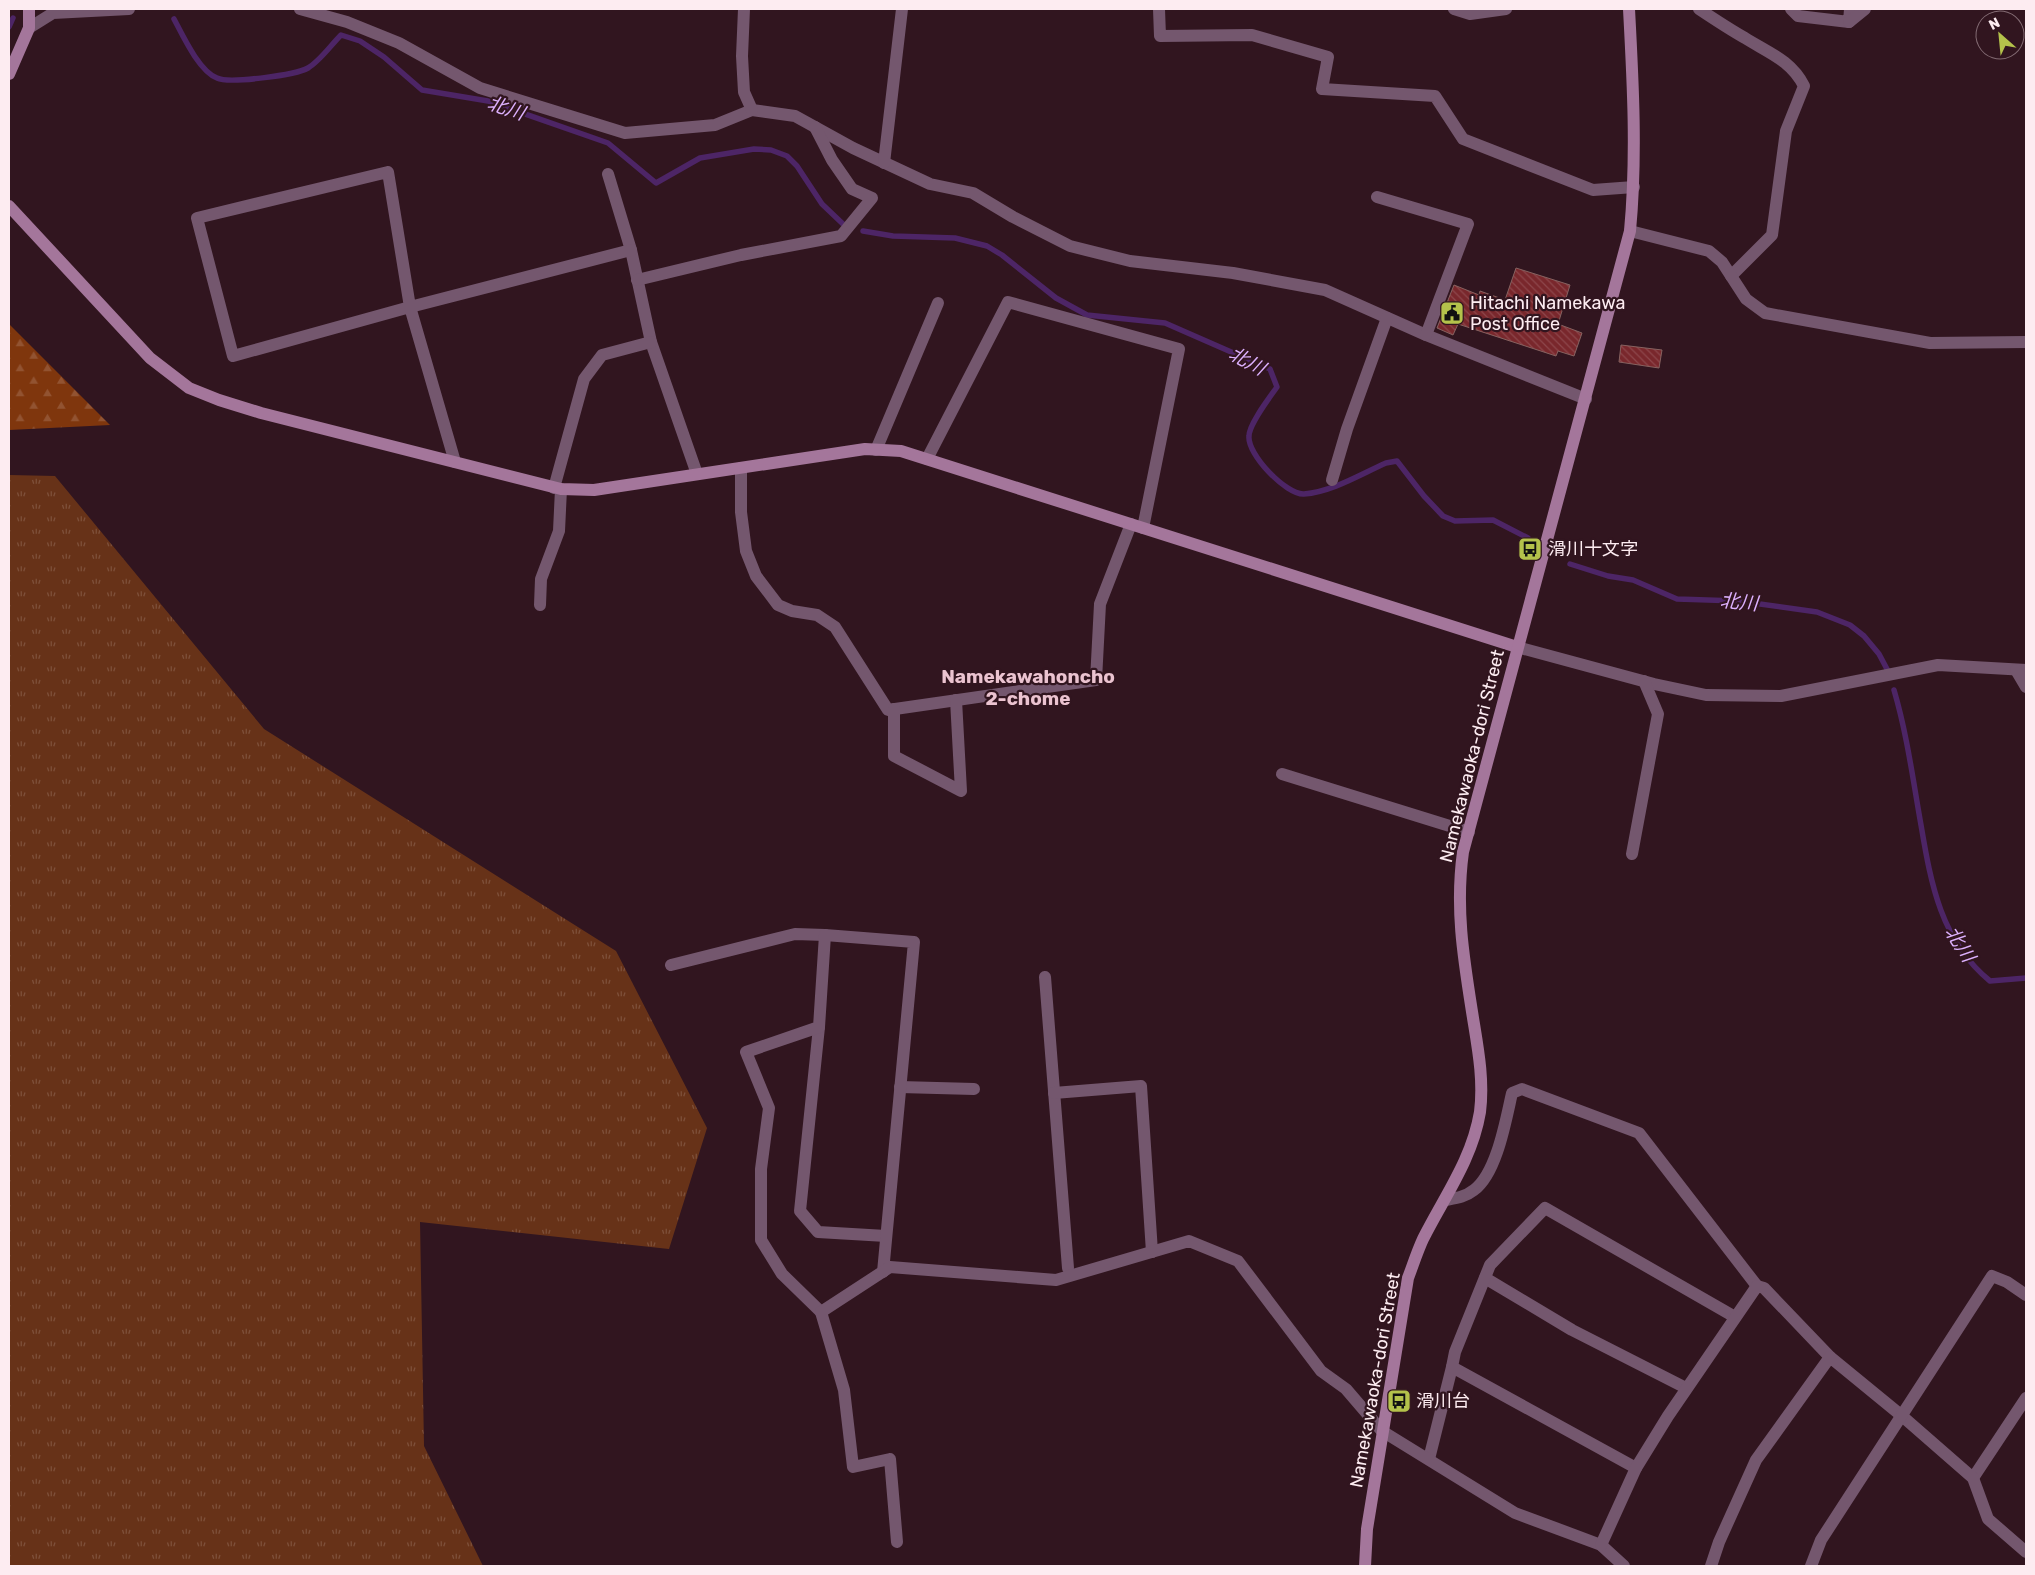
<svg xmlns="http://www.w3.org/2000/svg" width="2035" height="1575" font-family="Rubik,'Noto Sans JP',sans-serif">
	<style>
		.grass { fill: url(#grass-tufts) }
		.forest { fill: url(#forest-firs) }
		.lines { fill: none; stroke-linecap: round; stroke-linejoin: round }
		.stream { stroke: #4d2566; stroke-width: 5.5 }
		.building { fill: url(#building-back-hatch); stroke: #866260 }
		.street { stroke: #74576e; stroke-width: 12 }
		.secondary { stroke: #a4769b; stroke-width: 12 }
		.labels { text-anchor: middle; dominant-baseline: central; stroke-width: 4.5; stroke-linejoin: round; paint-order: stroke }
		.poi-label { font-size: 18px; fill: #fdecf1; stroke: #31151f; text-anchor: start }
		.street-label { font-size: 18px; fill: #fdecf1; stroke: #31151f }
		.water-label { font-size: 19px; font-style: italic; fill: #dcb0fd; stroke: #31151f }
		.neighbourhood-label { font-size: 19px; font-weight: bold; fill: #ebc3d0; stroke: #31151f }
	</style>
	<defs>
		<pattern id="grass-tufts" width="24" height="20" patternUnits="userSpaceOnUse" patternTransform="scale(1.25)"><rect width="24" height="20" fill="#673218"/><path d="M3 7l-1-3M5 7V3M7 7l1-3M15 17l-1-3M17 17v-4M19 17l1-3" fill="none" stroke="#7e503a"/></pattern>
		<pattern id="forest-firs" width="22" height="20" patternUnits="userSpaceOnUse" patternTransform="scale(1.25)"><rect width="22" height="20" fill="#7f360d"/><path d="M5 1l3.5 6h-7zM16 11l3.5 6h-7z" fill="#925331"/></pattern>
		<pattern id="building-back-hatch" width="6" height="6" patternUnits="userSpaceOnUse" patternTransform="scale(1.25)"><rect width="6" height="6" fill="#79272c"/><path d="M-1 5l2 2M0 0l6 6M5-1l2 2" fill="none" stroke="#8d464b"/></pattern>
	</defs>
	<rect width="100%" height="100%" fill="#31151f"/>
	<path class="grass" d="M9,475L55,476L264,729L616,951L707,1128L669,1249L420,1222L424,1446L483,1566H9Z"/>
	<path class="forest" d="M9,324L110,425L9,430Z"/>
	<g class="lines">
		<g class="stream">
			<path d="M174,19C183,36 199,71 217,78C229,84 296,75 308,68C320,61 331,45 341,35L360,41L384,57L422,90L488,101L608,143L656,183L700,158L754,149L771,150L787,156L797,166L822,204L843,224"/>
			<path d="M9,27L13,18"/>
			<path d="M863,231L893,236L955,238L987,246L1002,255L1056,298L1087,315L1165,323L1270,369L1277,387C1270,397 1249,424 1249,436C1247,454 1286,495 1304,494C1332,492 1361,474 1386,463L1397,461L1424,496L1443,516L1455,521L1493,520L1528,538"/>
			<path d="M1570,564L1608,576L1633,580L1677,599L1738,601L1817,612L1850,625L1864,636L1879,654L1888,671"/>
			<path d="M1894,690C1907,734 1913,780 1921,825C1931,884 1941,941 1990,981L2026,978"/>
		</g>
	</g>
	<g class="building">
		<path d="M1516,268L1570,285L1558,324L1582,333L1574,356L1558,351L1556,356L1458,324L1453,335L1437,328L1454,285L1479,295L1480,291L1505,300Z"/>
		<path d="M1621,345L1662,350L1659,368L1619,362Z"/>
	</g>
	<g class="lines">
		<g class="street">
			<path d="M300,9L347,22L399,43L480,88L625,133L715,125L752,110L795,116L853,148L930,184L973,193L1013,217L1070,246L1130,261L1233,273L1325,290L1426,335L1586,399"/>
			<path d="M744,9L742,56L744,92L752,110"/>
			<path d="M1159,9L1160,36L1252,35L1328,57L1322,89L1435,96L1463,139L1593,190L1634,187"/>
			<path d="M1454,9L1470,14L1506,9"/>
			<path d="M1699,9C1714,19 1729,29 1745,38C1767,52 1791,60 1804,86L1786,131L1772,235L1731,276"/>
			<path d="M1791,9L1798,16L1849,22L1850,9"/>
			<path d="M1849,22L1865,9"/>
			<path d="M29,28L53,13L129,9"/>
			<path d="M884,163L902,9"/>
			<path d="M608,174L631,250L651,342L697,474"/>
			<path d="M1377,197L1468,224L1426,335"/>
			<path d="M1630,231L1709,251L1722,262L1746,299L1765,313L1930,343L2026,342"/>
			<path d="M637,280L741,255L841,236L872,198L852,189L832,160L815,127"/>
			<path d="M876,450L938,303"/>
			<path d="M927,459L1008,302L1179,349L1143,528"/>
			<path d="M455,462L410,307L388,172L197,218L233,356L410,307L631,250"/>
			<path d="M741,468V512L746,551L756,576L778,605L792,611L817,615L835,627L888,710L1096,680L1100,604L1131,524"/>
			<path d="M1332,480L1347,429L1387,318"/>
			<path d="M554,488L584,379L602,355L651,342"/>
			<path d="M540,605L541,579L559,531L561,489"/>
			<path d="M1517,647L1654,684L1706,695L1781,696L1938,665L2026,670"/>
			<path d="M2016,670L2026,687"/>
			<path d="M894,709V756L961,791L956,700"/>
			<path d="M1282,774L1469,832"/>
			<path d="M1632,854L1658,714L1644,681"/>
			<path d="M671,965L795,934L825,935"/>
			<path d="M1045,977L1068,1268"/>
			<path d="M819,1027L800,1211L818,1232L886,1236"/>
			<path d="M900,1087L974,1089"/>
			<path d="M1054,1093L1141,1086L1152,1252"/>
			<path d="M1446,1200C1457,1198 1465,1197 1474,1190C1497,1173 1506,1119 1512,1093L1522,1089L1639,1133L1757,1286"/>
			<path d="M1485,1278L1572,1330L1686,1388"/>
			<path d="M821,1312L782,1274L761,1240V1169L769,1108L746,1052L819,1027L825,935L914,942L883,1272"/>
			<path d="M1429,1459L1452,1367"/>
			<path d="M1636,1468L1452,1367L1455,1352L1490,1265L1545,1208L1735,1317"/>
			<path d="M1973,1478L2026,1398"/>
			<path d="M897,1542L890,1459L853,1467L844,1390L821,1312L890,1267L1056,1280L1189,1241L1238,1261L1321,1371L1346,1389L1382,1431L1515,1513L1601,1545L1624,1566"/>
			<path d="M1601,1545L1636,1468L1668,1416L1757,1286L1764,1288L1830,1357"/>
			<path d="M1711,1566L1719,1542L1756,1460L1830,1357L1902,1416L1973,1478L1988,1519L2026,1552"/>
			<path d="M1811,1566L1821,1540L1992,1276L2007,1282L2026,1295"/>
		</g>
		<g class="secondary">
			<path d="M9,74L29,28V9"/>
			<path d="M9,206L150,358L189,388L219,400L261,413L561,489L594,490L865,449L901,451L1517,647"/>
			<path d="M1365,1566L1367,1529L1408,1278C1413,1265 1417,1252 1423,1239C1444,1197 1472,1160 1480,1112C1484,1080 1478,1049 1473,1018C1464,961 1455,910 1463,852L1630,231C1637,156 1633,83 1629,9"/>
		</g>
	</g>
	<defs>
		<g id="civic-square" transform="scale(1.25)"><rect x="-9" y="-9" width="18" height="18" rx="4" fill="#b4c24b" stroke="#31151f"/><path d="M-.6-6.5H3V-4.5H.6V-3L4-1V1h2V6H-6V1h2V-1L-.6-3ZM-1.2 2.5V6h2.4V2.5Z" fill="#111"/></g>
		<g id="bus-square" transform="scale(1.25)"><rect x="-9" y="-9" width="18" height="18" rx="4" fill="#b4c24b" stroke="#31151f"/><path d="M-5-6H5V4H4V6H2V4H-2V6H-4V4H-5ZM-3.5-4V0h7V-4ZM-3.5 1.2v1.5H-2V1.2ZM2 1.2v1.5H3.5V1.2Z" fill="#111"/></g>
	</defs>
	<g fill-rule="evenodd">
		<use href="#civic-square" x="1452" y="313"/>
		<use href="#bus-square" x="1530" y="549"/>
		<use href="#bus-square" x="1399" y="1401"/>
	</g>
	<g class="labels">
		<g class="poi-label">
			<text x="1470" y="303">Hitachi Namekawa<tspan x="1470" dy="21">Post Office</tspan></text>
			<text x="1548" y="549">滑川十文字</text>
			<text x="1416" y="1401">滑川台</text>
		</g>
		<g class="street-label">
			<text transform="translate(1472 756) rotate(-76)">Namekawaoka-dori Street</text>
			<text transform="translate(1375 1380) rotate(-80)">Namekawaoka-dori Street</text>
		</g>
		<g class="water-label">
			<text transform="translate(506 108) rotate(18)">北川</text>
			<text transform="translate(1247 361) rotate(28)">北川</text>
			<text transform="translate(1739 602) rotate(5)">北川</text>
			<text transform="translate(1960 944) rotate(57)">北川</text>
		</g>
		<g class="neighbourhood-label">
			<text x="1028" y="676">Namekawahoncho<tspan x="1028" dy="22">2-chome</tspan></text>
		</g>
	</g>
	<rect width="2035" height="1575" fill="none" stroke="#fdecf1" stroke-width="20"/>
	<g transform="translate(2000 35) rotate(333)"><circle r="24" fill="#31151f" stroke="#836b73"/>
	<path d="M0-4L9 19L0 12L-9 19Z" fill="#b4c24b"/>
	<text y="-8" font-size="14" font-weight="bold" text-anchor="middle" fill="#fdecf1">N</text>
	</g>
</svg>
